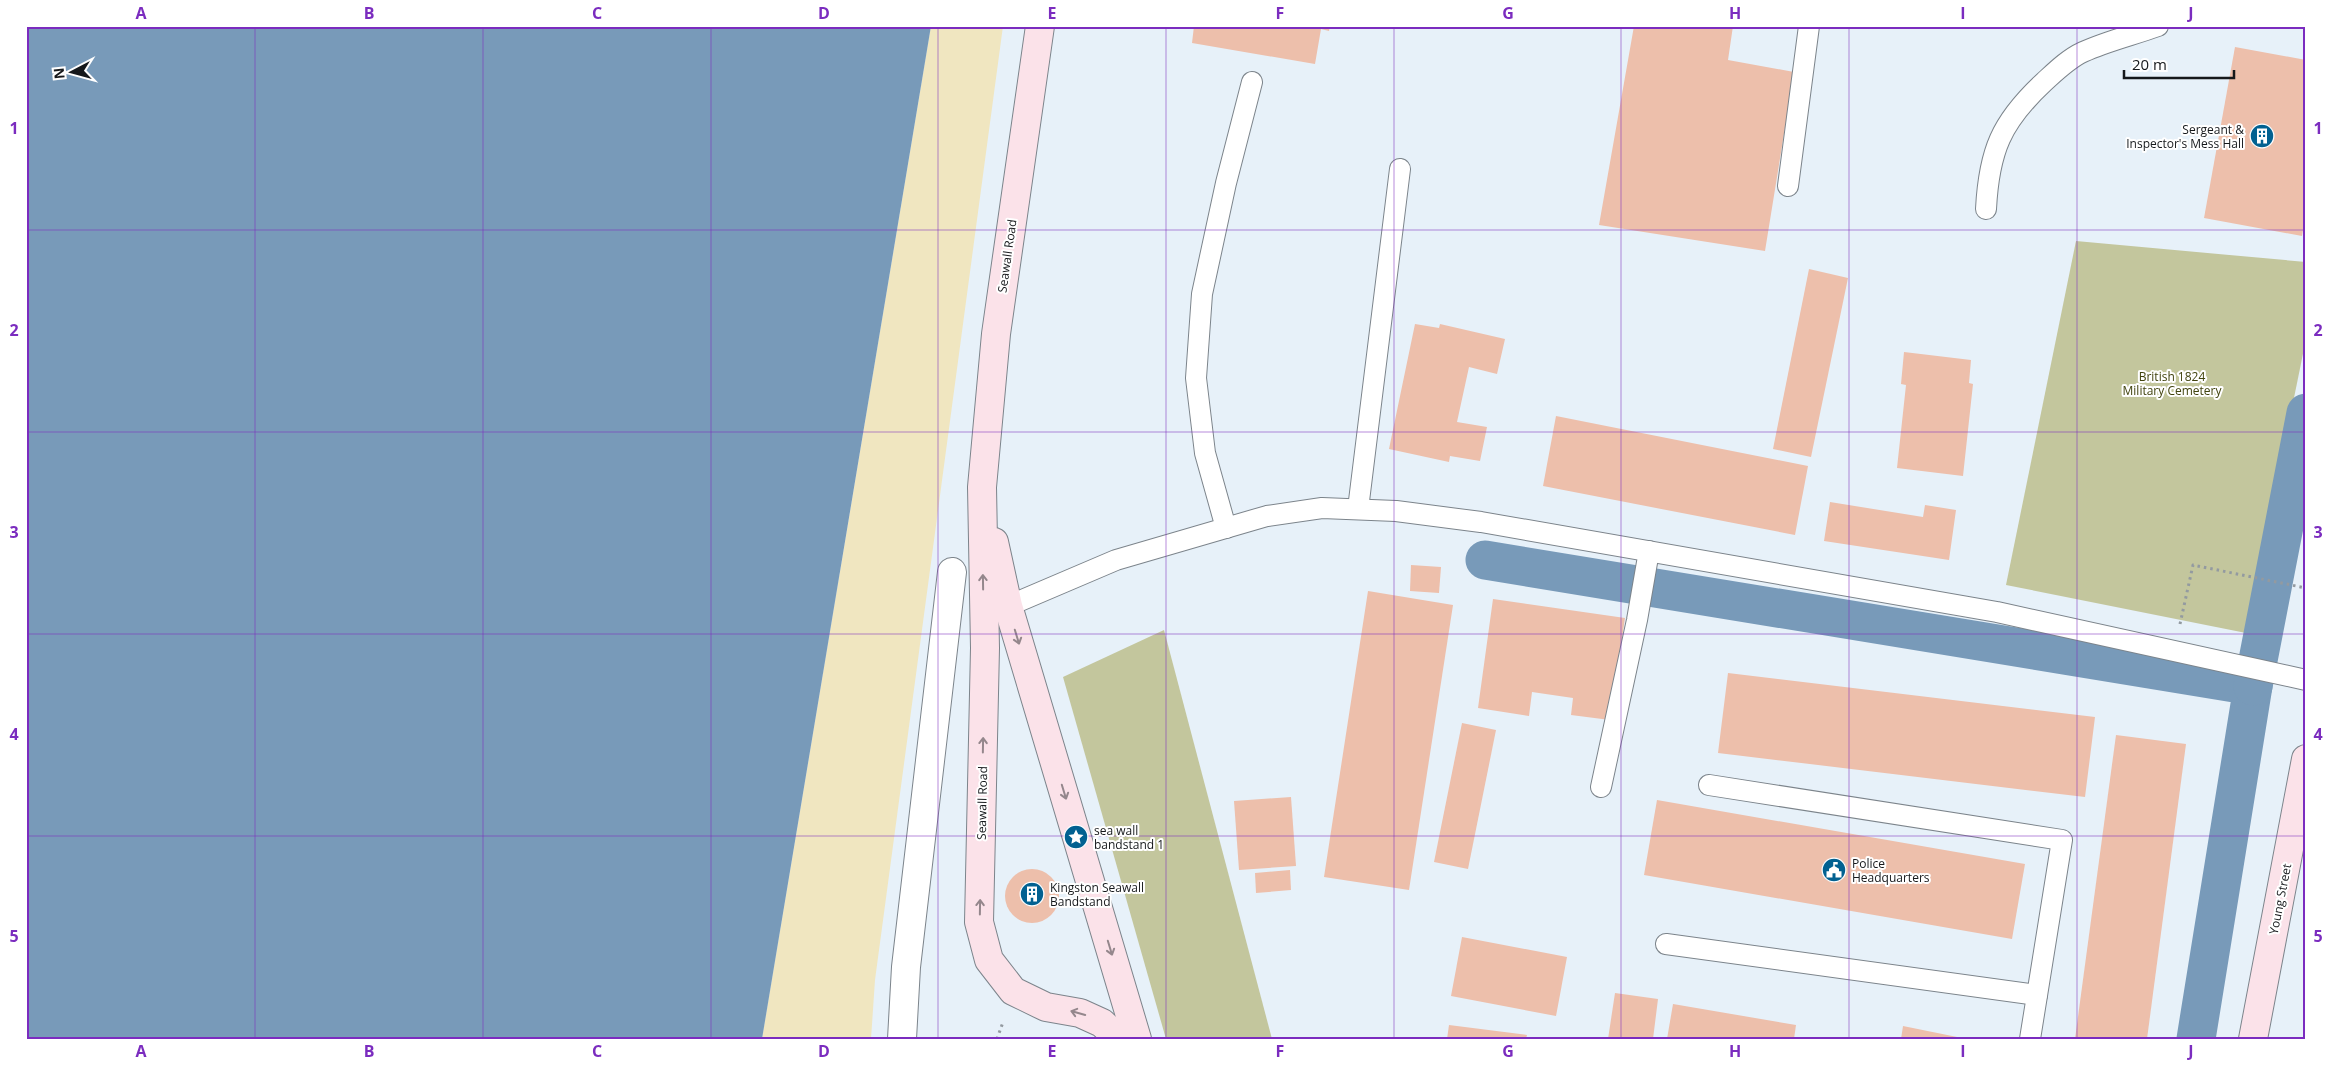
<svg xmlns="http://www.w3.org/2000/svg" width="2332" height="1065" font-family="'Open Sans',sans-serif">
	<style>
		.green { fill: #c3c69d }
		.sand { fill: #f0e6c0 }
		.water { fill: #789ab9 }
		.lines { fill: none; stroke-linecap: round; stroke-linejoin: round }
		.canal { stroke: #789ab9; stroke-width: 39 }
		.building { fill: #edbfab }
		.lane-casing { stroke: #7c848b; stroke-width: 22 }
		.street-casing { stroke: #7c848b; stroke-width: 30 }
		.secondary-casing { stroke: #7c848b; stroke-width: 30 }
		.path { stroke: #939aa0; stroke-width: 3; stroke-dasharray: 2.5 4; stroke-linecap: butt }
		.lane { stroke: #fff; stroke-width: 20 }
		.street { stroke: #fff; stroke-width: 28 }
		.secondary { stroke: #fbe2e9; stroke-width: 28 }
		.oneway { stroke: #94878c }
		.grid { fill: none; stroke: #7b2cbf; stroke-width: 1; stroke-opacity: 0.55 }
		.labels { text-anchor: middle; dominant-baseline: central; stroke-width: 4; stroke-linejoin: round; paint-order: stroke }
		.poi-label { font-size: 12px; fill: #15181b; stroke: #fff; text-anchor: start }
		.street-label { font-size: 12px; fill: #15181b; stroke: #fff }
		.park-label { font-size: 12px; fill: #41430e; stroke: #fff }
		.neatline { fill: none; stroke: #7b2cbf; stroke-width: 2 }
		.grid-label { font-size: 16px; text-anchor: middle; font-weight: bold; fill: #7b2cbf }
	</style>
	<rect width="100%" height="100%" fill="#e7f1f9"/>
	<g class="green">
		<path d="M2076,241L2306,262V339L2246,633L2006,585Z"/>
		<path d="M1164,630L1272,1039H1166L1063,677Z"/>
	</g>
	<path class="sand" d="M931,26H1003L875,980L871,1039H762Z"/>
	<path class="water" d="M26,26H931L762,1039H26Z"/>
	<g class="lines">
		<g class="canal">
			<path d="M1485,560L2253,686L2196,1039"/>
			<path d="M2253,686L2306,413"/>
		</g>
	</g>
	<g class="building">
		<path d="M1194,26H1330L1329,31L1321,29L1315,64L1192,43Z"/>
		<path d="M1634,26H1733L1728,60L1794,72L1765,251L1599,225Z"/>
		<path d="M2235,47L2306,60V213L2302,236L2204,218Z"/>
		<path d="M1809,269L1848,278L1811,457L1773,449Z"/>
		<path d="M1415,324L1439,328L1440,324L1505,339L1497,374L1469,367L1457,422L1487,427L1480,461L1450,456L1449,462L1389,449Z"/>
		<path d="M1904,352L1971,360L1969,383L1973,384L1963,476L1897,468L1906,385L1901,384Z"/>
		<path d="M1556,416L1808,466L1795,535L1543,486Z"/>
		<path d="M1830,502L1923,517L1925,505L1956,510L1949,560L1824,541Z"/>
		<path d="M1411,565L1441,567L1439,593L1410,591Z"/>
		<path d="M1368,591L1453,605L1409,890L1324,877Z"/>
		<path d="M1493,599L1625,618L1610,720L1571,715L1573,698L1532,692L1529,716L1478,708Z"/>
		<path d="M1728,673L2095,717L2085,797L1718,753Z"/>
		<path d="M1462,723L1496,730L1468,869L1434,862Z"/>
		<path d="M2116,735L2186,744L2147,1039H2075Z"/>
		<path d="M1291,797L1296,866L1239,870L1234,801Z"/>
		<path d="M1657,800L2025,864L2012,939L1644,875Z"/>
		<circle cx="1032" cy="896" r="27"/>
		<path d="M1290,870L1291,890L1256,893L1255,873Z"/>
		<path d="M1462,937L1567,957L1556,1016L1451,996Z"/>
		<path d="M1615,993L1658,999L1653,1039H1608Z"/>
		<path d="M1673,1004L1796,1025L1794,1039H1667Z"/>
		<path d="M1449,1025L1527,1035L1526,1039H1447Z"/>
		<path d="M1903,1026L1962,1038V1039H1901Z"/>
	</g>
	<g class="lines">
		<g class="lane-casing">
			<g id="lane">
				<path d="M1788,186L1809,26"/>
				<path d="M1986,209C1989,151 2001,122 2044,82C2056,71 2068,59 2083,52C2107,41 2133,35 2158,26"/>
				<path d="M1358,509L1400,169"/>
				<path d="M1226,528L1205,453L1196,378L1202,294L1226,183L1252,82"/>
				<path d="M1008,606L1116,560L1267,516L1322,508L1396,511L1481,522L1997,612L2306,680"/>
				<path d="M1709,785L2062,840L2030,1039"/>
				<path d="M1601,787L1637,620L1649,551"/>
				<path d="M1666,944L2037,995"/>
			</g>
		</g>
		<g class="street-casing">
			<path id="street" d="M902,1039L906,967L952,572"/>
		</g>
		<g class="secondary-casing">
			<g id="secondary">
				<path d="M1040,26L996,334L982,487L985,648L979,922L989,960L1013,991L1046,1007L1080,1013L1102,1023L1119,1039"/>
				<path d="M994,542L1008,606L1137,1039"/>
				<path d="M2253,1039L2306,759"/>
			</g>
		</g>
		<g class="path">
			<path d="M2180,624L2193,565L2306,588"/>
			<path d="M997,1039L1003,1022"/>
		</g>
		<use href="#lane" class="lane"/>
		<use href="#street" class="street"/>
		<use href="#secondary" class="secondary"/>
	</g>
	<defs><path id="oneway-shaft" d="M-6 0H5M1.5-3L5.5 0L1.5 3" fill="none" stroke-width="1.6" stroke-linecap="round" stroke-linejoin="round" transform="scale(1.25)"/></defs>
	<g class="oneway">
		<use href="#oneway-shaft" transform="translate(983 582) rotate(-91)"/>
		<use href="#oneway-shaft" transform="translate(1017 637) rotate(73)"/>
		<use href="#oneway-shaft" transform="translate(983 745) rotate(-89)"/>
		<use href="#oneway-shaft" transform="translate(1064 792) rotate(73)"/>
		<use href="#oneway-shaft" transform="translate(980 907) rotate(-89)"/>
		<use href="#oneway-shaft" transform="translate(1110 948) rotate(73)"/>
		<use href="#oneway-shaft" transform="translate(1078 1013) rotate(-164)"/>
	</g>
	<path class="grid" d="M255,26V1039M483,26V1039M711,26V1039M938,26V1039M1166,26V1039M1394,26V1039M1621,26V1039M1849,26V1039M2077,26V1039M26,230H2306M26,432H2306M26,634H2306M26,836H2306"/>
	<defs>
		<g id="building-disc" transform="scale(1.25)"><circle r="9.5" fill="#026191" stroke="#fff"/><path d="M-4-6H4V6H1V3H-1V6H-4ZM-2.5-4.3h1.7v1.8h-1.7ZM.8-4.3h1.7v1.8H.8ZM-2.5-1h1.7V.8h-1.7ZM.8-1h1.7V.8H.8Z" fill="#fff"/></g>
		<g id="sight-disc" transform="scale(1.25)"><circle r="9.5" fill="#026191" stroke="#fff"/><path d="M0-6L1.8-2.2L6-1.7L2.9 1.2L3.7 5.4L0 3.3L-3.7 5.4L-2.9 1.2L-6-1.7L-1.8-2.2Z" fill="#fff"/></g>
		<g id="civic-disc" transform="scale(1.25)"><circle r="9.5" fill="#026191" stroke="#fff"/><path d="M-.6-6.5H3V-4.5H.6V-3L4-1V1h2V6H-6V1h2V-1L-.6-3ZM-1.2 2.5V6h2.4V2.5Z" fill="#fff"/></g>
	</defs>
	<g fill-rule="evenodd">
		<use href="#building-disc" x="2262" y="136"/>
		<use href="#sight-disc" x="1076" y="837"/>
		<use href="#civic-disc" x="1834" y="870"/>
		<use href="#building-disc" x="1032" y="894"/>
	</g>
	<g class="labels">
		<g class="poi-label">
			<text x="2244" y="129" text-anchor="end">Sergeant &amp;<tspan x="2244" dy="14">Inspector's Mess Hall</tspan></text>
			<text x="1094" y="830">sea wall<tspan x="1094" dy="14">bandstand 1</tspan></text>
			<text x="1852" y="863">Police<tspan x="1852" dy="14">Headquarters</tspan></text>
			<text x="1050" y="887">Kingston Seawall<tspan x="1050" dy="14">Bandstand</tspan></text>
		</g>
		<g class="street-label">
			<text transform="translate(1007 256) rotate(-82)">Seawall Road</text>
			<text transform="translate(982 803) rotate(-89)">Seawall Road</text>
			<text transform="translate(2280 899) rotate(-79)">Young Street</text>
		</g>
		<g class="park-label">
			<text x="2172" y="376">British 1824<tspan x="2172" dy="14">Military Cemetery</tspan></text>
		</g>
	</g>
	<rect width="2332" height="1065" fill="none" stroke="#ffffff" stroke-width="55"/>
	<g transform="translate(72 72) rotate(264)" stroke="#ffffff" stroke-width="4" paint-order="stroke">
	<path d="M0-4L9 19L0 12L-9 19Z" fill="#15181b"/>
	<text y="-8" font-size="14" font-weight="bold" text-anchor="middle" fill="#15181b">N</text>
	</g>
	<path d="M2124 70v8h110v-8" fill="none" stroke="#15181b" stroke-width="2.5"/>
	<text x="2132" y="70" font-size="15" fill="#15181b" stroke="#ffffff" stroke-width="4" paint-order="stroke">20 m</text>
	<rect x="28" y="28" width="2276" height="1010" class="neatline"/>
	<g class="grid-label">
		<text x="141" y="19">A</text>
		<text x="369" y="19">B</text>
		<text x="597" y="19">C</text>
		<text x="824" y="19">D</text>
		<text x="1052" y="19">E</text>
		<text x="1280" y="19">F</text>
		<text x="1508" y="19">G</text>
		<text x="1735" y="19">H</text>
		<text x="1963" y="19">I</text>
		<text x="2191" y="19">J</text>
		<text x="14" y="134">1</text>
		<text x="2318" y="134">1</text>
		<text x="14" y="336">2</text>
		<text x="2318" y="336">2</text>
		<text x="14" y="538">3</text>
		<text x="2318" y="538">3</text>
		<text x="14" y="740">4</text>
		<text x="2318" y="740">4</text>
		<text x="14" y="942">5</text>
		<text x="2318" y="942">5</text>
		<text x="141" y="1057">A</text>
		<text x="369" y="1057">B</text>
		<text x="597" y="1057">C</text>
		<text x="824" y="1057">D</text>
		<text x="1052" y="1057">E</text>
		<text x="1280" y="1057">F</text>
		<text x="1508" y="1057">G</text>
		<text x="1735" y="1057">H</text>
		<text x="1963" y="1057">I</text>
		<text x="2191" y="1057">J</text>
	</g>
</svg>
